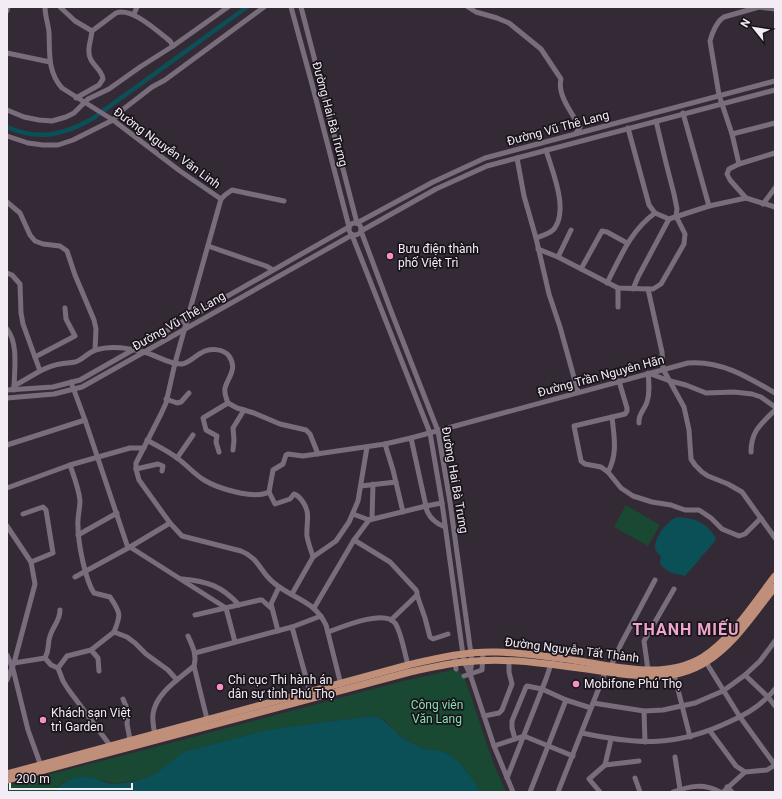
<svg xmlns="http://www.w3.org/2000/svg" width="782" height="799" font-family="Roboto,sans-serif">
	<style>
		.green { fill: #194833 }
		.water { fill: #0b5056 }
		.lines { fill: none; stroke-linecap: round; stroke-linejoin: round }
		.canal { stroke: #0b5056; stroke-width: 4.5 }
		.minor { stroke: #796d7c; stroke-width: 5 }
		.major { stroke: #bf8f7a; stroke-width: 7 }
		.poi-dot { fill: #f98fc9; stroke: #19141a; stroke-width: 1.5 }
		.labels { text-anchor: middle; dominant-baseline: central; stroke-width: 3.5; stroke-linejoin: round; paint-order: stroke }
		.street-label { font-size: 12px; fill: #f3ecf5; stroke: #19141a }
		.poi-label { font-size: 12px; fill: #f3ecf5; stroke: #19141a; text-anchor: start }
		.park-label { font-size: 12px; fill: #84dfb3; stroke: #19141a }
		.district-label { font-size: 16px; font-weight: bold; letter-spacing: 1px; fill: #f0a6cc; stroke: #19141a }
	</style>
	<rect width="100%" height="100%" fill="#342a36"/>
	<g class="green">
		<path d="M626,505L660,525L648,546L614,527Z"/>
		<path d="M457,669L464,676L493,762L506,792H480L464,768L453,759L443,752L426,749L413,744L394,732L386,721L374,716L324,722L268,730L186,751L161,770L148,778L115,784L97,779L64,782L52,792H7V785H8L144,750L403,681Z"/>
	</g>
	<g class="water">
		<path d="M678,517C696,519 705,521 716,538L715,541L685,576C681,574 679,575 675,574C670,573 663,568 660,564L661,557L655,549C654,538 667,520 678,517Z"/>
		<path d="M374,716C387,719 392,731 403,738C410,742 417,746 425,749C431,750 437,750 443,752C460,758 471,777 480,792H52C67,780 77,773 97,779C103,781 108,784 115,784C121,784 142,780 148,777C163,771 172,758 186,751L268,730L324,722Z"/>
	</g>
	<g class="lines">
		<path class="canal" d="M7,127C39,141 63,135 92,119L247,7"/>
		<g class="minor">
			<path d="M45,7C45,16 48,23 49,32C50,52 47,71 62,88L113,120L180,171L221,199L175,363L166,403L161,414L136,463V469L139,480L170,523L182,536L241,551C259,558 260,572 274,583C293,599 314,600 326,625L341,685"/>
			<path d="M60,7L75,21L92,31"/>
			<path d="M301,7L357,223L433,182L485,158L775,81"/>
			<path d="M468,7L476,12L497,18L509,23L541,49L561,79C557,95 572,113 580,127L576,133"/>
			<path d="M775,9L759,7L724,17C717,21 712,33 710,41L719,95L732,134L775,123"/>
			<path d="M7,11L8,7"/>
			<path d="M134,14L137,7"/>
			<path d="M7,53L50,62"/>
			<path d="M76,98L99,85L103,79C102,71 95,67 91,60C86,51 91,41 92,31L116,13C132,7 157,31 170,41L173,46"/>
			<path d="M7,110L24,117L39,120L52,121L66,117L74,113L88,99L109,89L140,67L173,46L228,7"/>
			<path d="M683,113L709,206"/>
			<path d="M628,128L649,205L655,213L669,219"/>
			<path d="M732,134L739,164"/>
			<path d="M7,136L28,143L43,145H58L73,140L113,120L121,111L152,87L165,80L264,7"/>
			<path d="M775,153L739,164L729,169L727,174L730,180L746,198L775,207"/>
			<path d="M517,158L524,196L536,238L549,294L560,327L578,392"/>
			<path d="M221,199L225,195L232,190L284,201"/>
			<path d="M7,202L20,213L30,235L35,241L43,244L60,246L67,251L75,275L94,320L96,329L95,350"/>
			<path d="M763,204L775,188"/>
			<circle cx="355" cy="229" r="6"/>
			<path d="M536,238C541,236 549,234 553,230C570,211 552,171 546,150"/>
			<path d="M208,246L266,266L273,270"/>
			<path d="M538,249L558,257L618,288L648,289H653L661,284L684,244L685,234L676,216L677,209L674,194L666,163L656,121"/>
			<path d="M558,257L571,230"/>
			<path d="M581,269L602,231L607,232L627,243"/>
			<path d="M7,273L12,275L20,284L21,313L23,324L40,371C46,368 53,365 60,364C65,363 70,363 75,362C83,360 88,352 96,350C111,345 129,348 144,352C156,355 170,365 182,364C189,363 195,356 201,353C209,348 223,348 229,356C238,369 228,377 225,388C224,393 226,398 228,403L237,408L254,413L280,424L306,430L310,434L318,454"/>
			<path d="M607,283C620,258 631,230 655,213"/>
			<path d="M633,289L638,277L669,219L709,206L746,198"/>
			<path d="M648,289L662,352L663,369L684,407L689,430L691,459L695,465L702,472L708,476L728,484L742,492L775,538"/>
			<path d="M618,307V288"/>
			<path d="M7,329C19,344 14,372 14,390"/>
			<path d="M35,357L75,336L66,319L65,308"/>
			<path d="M619,381L627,408V411L625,414L574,426L581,461L585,464L601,467L608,472L621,488L633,496L652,502L671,505L685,510H699L711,518L722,529L739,536L745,534L761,518"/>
			<path d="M71,382L85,420L128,548"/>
			<path d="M14,386L40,371"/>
			<path d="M7,390L53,387L80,380L349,227L312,84L291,7"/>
			<path d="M7,398L54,394L82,387L352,235L430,433L442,503L464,662L470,674L494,746L513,792"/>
			<path d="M166,399L177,403L181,402L189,393"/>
			<path d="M639,423C638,414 644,411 647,402C650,393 649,383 648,373L670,381L686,385L706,393L734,392L752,394L761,397L775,407"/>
			<path d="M411,438L427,511C431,520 437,524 445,527"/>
			<path d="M147,440C157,446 168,451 177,458C186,464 194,474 204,480C217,488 254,500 269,492L273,470L283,464L286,455L288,454L303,456L385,444L411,438L688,363C720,360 748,377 775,393"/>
			<path d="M385,444L393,470L403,512"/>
			<path d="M7,445L85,420"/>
			<path d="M233,450L234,440L233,428L244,410"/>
			<path d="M219,452L216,442L217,436L206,430L203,418L228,403"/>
			<path d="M751,452C751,431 761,424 775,410"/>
			<path d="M177,458L193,435"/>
			<path d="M70,465L130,448H144"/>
			<path d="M136,469L158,464L163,466L162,471"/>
			<path d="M608,472C618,454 614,436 612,417"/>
			<path d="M361,486L396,482"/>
			<path d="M7,488L70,465C74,477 79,489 80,501C80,509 77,518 78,526C78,542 85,580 94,593L110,597C121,613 121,615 114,632"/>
			<path d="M269,492L275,504L290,499L294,494C298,495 300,498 303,502C311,514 306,523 307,536C308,543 311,550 313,557"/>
			<path d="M23,514L43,507L46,510L53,553L31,562"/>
			<path d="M353,514L369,520L426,506L442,503"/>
			<path d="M372,519L373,484"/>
			<path d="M7,526L31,562L35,584L14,663L7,680"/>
			<path d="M78,535L117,513"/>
			<path d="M354,540L390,562L416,590L417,592V595L391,620"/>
			<path d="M130,547L226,608L235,642"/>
			<path d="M75,577L130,547L170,523"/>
			<path d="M182,579C207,581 222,586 239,605"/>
			<path d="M292,594L313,557L336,541L349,522L358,501L367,447"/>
			<path d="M417,595L425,618L430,637L433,639L448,634"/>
			<path d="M314,608L354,540L369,520"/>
			<path d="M195,615L260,600H262L271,608"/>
			<path d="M292,627L310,692"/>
			<path d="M278,631L271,604L279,587"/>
			<path d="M328,632C342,627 384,609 395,623C401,631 405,655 408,665"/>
			<path d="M188,636C193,647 197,655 194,666L207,719"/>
			<path d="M91,650L98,658L99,671"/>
			<path d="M195,653L292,627L321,616"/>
			<path d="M7,655L13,669L28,730L41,766"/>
			<path d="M454,655L456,669"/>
			<path d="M45,658C50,649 47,645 50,636C53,626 60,621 60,610"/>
			<path d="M704,659L740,717L775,765"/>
			<path d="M14,663L45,658L51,665L58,668L63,681L68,689L112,748"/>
			<path d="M611,666L621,644L655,580"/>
			<path d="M58,668L67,656L91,650L114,632L127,637L135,643L146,654L168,670L177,680"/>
			<path d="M648,670L644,641L674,589"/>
			<path d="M470,674L472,661L450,502L438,431L391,311L361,231L436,189L487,166L775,90"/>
			<path d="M674,674L690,737"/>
			<path d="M745,675L768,697L775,706"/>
			<path d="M464,676L482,670L483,652"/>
			<path d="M123,699L128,711L127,724L130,740"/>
			<path d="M593,703L644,711L663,710L695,703L723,691L745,675L760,661L775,641"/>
			<path d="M644,711L645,742"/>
			<path d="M484,716L499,713L502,710L512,684L509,672V661"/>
			<path d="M710,731L736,766L745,772L767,770L775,765"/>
			<path d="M582,733C639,745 677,747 731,721C747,714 764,703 775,689"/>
			<path d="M155,736C154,729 152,721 153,714C156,693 179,679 194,666"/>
			<path d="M515,739L512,728V721L526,687L527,686L542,689L566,700L591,708"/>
			<path d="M494,746L524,736L573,756"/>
			<path d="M675,757L680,789"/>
			<path d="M605,765L639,761"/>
			<path d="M507,778L546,679L551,664"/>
			<path d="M635,778L640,792"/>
			<path d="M727,787L732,792"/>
			<path d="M530,792L566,700"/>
			<path d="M558,792L606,670"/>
			<path d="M600,792L589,779L605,765L611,739"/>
			<path d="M673,792C690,786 703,783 720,792"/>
			<path d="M723,792L745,772"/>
		</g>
		<g class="major">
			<path d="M7,774L408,665C438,658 467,651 497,652C525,653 552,657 579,661C619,667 665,680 703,657C733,637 753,604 775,576"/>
			<path d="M7,780L410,672C428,668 446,664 464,662C482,660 500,660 518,661C545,663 573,667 600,671C635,676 673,683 706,662C735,644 754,613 775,587"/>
		</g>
	</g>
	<g class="poi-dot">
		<circle cx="390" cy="256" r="4"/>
		<circle cx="576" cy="684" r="4"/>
		<circle cx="220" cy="687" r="4"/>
		<circle cx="43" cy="720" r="4"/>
	</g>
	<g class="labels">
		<g class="street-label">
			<text transform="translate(330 114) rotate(75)">Đường Hai Bà Trưng</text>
			<text transform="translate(558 128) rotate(-15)">Đường Vũ Thê Lang</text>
			<text transform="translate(167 148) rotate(36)">Đường Nguyễn Văn Linh</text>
			<text transform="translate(179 321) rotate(-30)">Đường Vũ Thê Lang</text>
			<text transform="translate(601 376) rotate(-15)">Đường Trần Nguyên Hãn</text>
			<text transform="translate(455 480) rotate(80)">Đường Hai Bà Trưng</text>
			<text transform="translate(572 650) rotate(7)">Đường Nguyễn Tất Thành</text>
		</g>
		<g class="poi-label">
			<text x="398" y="249">Bưu điện thành<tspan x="398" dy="14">phố Việt Trì</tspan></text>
			<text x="228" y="680">Chi cục Thi hành án<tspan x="228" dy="14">dân sự tỉnh Phú Thọ</tspan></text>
			<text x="584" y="684">Mobifone Phú Thọ</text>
			<text x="51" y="713">Khách sạn Việt<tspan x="51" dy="14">trì Garden</tspan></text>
		</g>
		<g class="park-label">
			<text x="437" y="705">Công viên<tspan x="437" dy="14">Văn Lang</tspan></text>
		</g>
		<g class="district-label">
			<text x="686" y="629">THANH MIẾU</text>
		</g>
	</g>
	<rect width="782" height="799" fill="none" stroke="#f3ecf5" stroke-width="16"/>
	<g transform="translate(754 28) rotate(300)" stroke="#19141a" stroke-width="3" paint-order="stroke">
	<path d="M0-3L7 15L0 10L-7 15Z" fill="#f3ecf5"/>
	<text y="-6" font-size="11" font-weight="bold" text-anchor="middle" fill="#f3ecf5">N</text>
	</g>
	<path d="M10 783v6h122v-6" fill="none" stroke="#f3ecf5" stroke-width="2"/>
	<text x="16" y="783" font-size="12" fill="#f3ecf5" stroke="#19141a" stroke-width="3" paint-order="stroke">200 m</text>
</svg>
